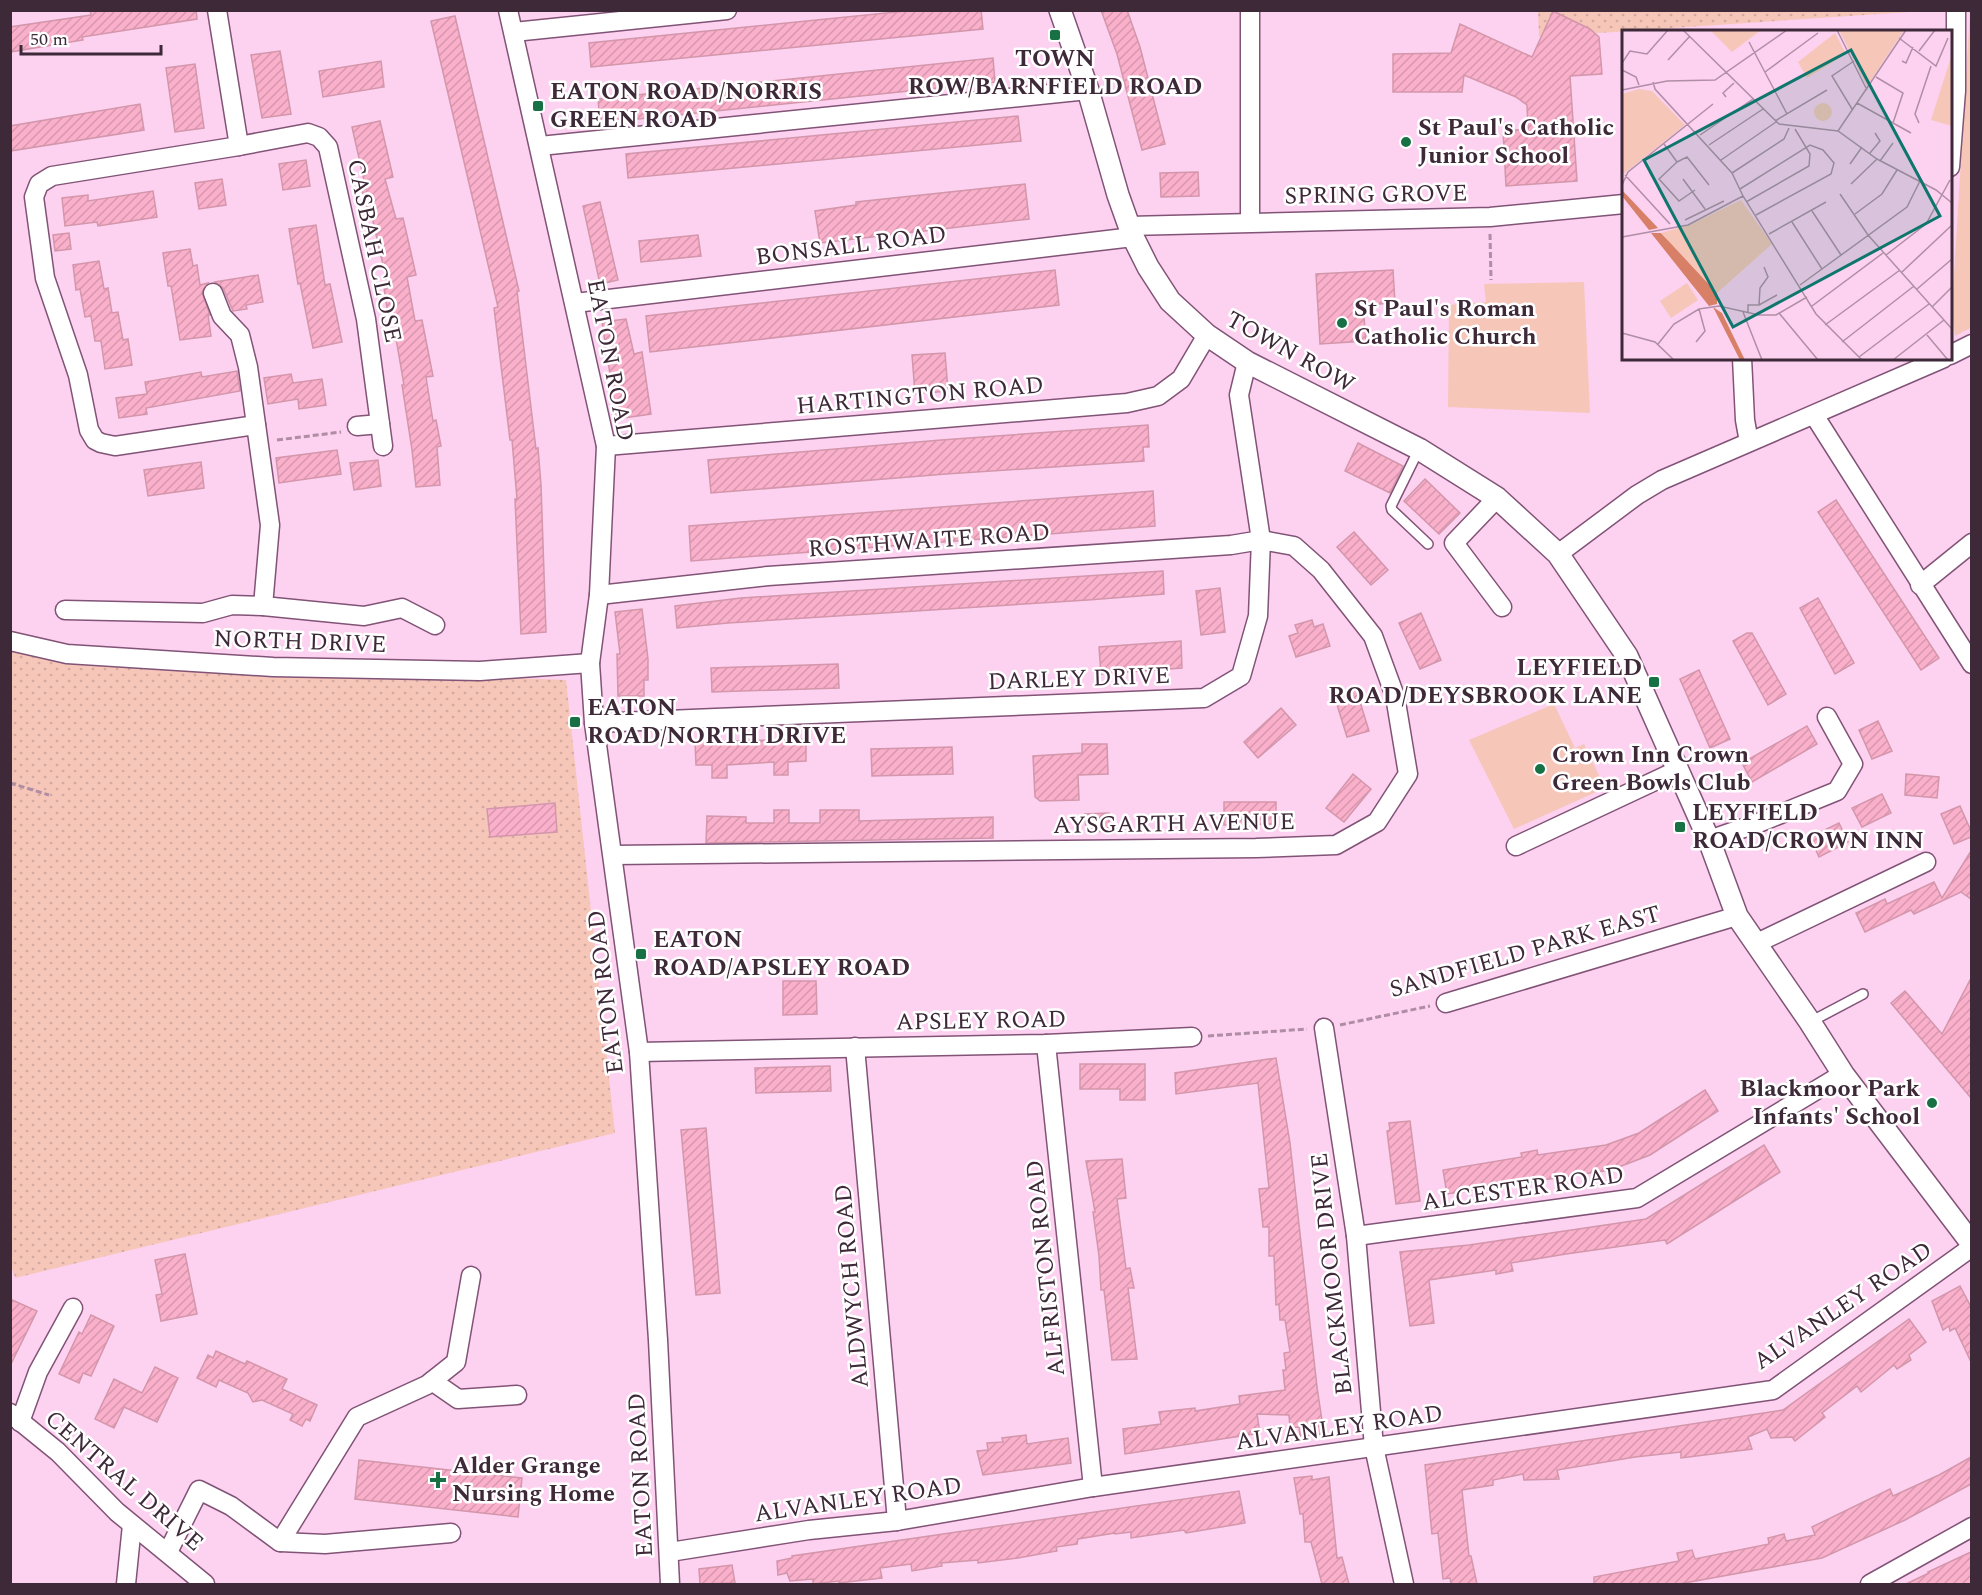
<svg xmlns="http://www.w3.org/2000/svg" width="1982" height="1595" font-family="Spectral,serif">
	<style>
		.green { fill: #f6c6b9 }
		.park { fill: url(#park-dots) }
		.building { fill: url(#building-hatch); stroke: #d396ab; stroke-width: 1.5 }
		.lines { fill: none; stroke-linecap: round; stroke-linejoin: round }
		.service-casing { stroke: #815376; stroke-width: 12 }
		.minor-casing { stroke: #815376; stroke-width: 21 }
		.tertiary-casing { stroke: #815376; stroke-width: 24 }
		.path { stroke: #af8da5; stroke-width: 3; stroke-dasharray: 6 3; stroke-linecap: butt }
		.service { stroke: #fff; stroke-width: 9 }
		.minor { stroke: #fff; stroke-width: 18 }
		.tertiary { stroke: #fff; stroke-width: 21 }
		.poi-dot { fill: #177145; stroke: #fff; stroke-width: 2 }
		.labels { text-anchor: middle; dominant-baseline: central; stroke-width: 5; stroke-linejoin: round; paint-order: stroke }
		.poi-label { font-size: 24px; font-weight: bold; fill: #3d2938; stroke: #fff; text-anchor: start }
		.street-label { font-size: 24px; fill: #3d2938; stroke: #fff }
		.inset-road { fill: none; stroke: #b08ea6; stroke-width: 1.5 }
		.view { fill: #0f766e; fill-opacity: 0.15; stroke: #0f766e; stroke-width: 3 }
		.inset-edge { fill: none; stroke: #3d2938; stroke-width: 3 }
	</style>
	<defs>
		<pattern id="park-dots" width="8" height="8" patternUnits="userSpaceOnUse" patternTransform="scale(1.5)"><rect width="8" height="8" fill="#f6c6b9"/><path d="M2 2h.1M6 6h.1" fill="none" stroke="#d4aaa0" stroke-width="1.8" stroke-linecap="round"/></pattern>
		<pattern id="building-hatch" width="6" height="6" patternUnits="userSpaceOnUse" patternTransform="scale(1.5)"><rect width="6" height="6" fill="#fab0ca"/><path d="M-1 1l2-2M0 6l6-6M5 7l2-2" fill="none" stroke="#d797ae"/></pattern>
	</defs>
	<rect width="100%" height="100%" fill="#fdd1f0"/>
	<g class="green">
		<path d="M1970,11L1972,327L1955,336L1952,308Z"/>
		<path d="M1584,282L1590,413L1448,407L1449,305L1486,302L1484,284Z"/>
		<path d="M1554,704L1575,748L1584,744L1605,788L1514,829L1469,740Z"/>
	</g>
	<g class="park">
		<path d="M1538,10L1924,11L1539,37Z"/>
		<path d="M10,648L75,661L566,680L615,1133L15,1278L10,1262Z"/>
	</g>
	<g class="building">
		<path d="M90,10H196L197,19L82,37L83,40L10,52V27L91,15Z"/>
		<path d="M916,10H981L983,29L591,67L589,43Z"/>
		<path d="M1101,10H1127L1140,47L1165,144L1142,150L1117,54Z"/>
		<path d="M1553,11L1590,29L1599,37L1602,74L1570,76L1577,181L1506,186L1503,131L1528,129L1527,105L1516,97L1464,75L1462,92H1393V54L1451,53L1460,24L1532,57Z"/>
		<path d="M455,16L519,291H517L536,449L538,448L541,485L546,632L521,634L515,499H517L512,440H510L494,308L498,307L431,21Z"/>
		<path d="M280,51L291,114L262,118L251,55Z"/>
		<path d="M993,58L995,82L600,123L598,99Z"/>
		<path d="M381,61L384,87L323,97L319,71Z"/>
		<path d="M195,64L204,128L175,132L166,68Z"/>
		<path d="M140,104L144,130L10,151V126Z"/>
		<path d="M1018,116L1021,141L628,178L626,154Z"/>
		<path d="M380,121L393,177L385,179L396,219L403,218L409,244L416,275L407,277L415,321L422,320L433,376L426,377L433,421L436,420L441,446L437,447L440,485L416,487L412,450L402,385H404L392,315H388L384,287L388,286L372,217H370L362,190L366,189L352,127Z"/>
		<path d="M306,160L310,186L283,190L279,164Z"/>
		<path d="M1198,172L1199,196L1161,197L1160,173Z"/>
		<path d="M222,179L226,205L199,209L195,183Z"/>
		<path d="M1025,184L1029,219L820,243L815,211L856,205V202Z"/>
		<path d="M153,191L157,217L98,226L97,222L65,226L62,198L88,195V201Z"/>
		<path d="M600,202L618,280L600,284L583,206Z"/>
		<path d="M316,225L325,285L330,284L342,342L313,348L300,283L298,284L289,229Z"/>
		<path d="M69,233L71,249L55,251L53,235Z"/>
		<path d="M698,235L701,256L641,262L639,241Z"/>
		<path d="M190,249L193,266L197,265L200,285L208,283L202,292L210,315H208L211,336L180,340L171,286H168L163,253Z"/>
		<path d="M99,261L104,289L108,288L112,313L118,312L123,340L128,339L132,365L105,369L101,341H95L91,316L85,317L80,289L76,290L73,265Z"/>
		<path d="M1055,270L1059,305L650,352L646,316Z"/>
		<path d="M1393,270L1395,303L1363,305L1366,341L1320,344L1316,274Z"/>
		<path d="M258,275L263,302L246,305L247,309L233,311L223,288L215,282Z"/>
		<path d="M626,319L634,354L642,352L651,414L617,419L602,322Z"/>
		<path d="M945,353L948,391L915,394L912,355Z"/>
		<path d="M237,371L240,391L146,408L147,414L119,418L116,398L147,394L145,382L201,372L202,377Z"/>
		<path d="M291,374L293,383L322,379L326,405L299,409L298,399L268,404L264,378Z"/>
		<path d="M1148,425L1149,447H1143L1144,461L946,474L711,493L708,460L941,440Z"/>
		<path d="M1358,443L1403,466L1390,493L1345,471Z"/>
		<path d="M337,450L341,474L279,483L276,458Z"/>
		<path d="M378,460L381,486L354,490L350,463Z"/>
		<path d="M201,462L204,488L148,496L144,470Z"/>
		<path d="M1425,479L1460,513L1439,534L1404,501Z"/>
		<path d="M1153,491L1155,526L691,561L689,526Z"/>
		<path d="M1836,500L1939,658L1921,670L1818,512Z"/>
		<path d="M1354,532L1388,570L1371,585L1337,547Z"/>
		<path d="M1163,571L1164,594L1088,600L728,623L677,628L675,606L741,598Z"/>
		<path d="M1220,588L1225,632L1201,635L1196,591Z"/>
		<path d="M1818,598L1854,663L1835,674L1800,608Z"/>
		<path d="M642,609L648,659V680H644V696H618L617,654H620L615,612Z"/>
		<path d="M1421,613L1441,660L1420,669L1399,623Z"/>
		<path d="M1312,620L1314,627L1323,624L1330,646L1296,657L1289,636L1298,633L1295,625Z"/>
		<path d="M1747,633H1752L1786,694L1768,705L1733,641Z"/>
		<path d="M1181,641L1182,668L1101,674L1099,647Z"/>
		<path d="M838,664L839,688L712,692L711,668Z"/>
		<path d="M1699,670L1730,739L1710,748L1680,679Z"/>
		<path d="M1356,689L1369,731L1347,737L1334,695Z"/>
		<path d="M1281,708L1296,725L1258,758L1244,742Z"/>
		<path d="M1878,721L1892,751L1872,759L1859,730Z"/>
		<path d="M1807,726L1817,744L1752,782L1742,763Z"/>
		<path d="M806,739V761L788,762V775H774V762L727,765V778H712V765H696L695,742Z"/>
		<path d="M1082,744H1107L1108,774L1078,775L1079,800L1040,801L1035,797L1033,756L1082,753Z"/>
		<path d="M952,747L953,774L872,776L871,749Z"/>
		<path d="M1353,774L1371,789L1344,822L1326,808Z"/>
		<path d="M1906,774L1939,777L1937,798L1905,795Z"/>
		<path d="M1882,794L1891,813L1862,827L1852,808Z"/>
		<path d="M1224,802H1276V824L1224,825Z"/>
		<path d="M555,803L557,832L490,837L487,809Z"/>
		<path d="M1960,806L1971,831V837L1954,844L1941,814Z"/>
		<path d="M774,810H789V823H820V810H859V821L993,817V838L706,843L707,816L746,817V823H774Z"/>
		<path d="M1109,813V831L1086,832L1085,814Z"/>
		<path d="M1839,823L1848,842L1819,857L1810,837Z"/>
		<path d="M1971,851V899L1961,892L1914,914L1911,910L1865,932L1856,913L1885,899L1887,904L1934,882L1942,898Z"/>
		<path d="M1971,978V1098L1891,1003L1905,991L1942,1034Z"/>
		<path d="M783,981H816L817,1014L783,1015Z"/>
		<path d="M1276,1058L1290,1143L1317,1387L1324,1434L1300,1436L1299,1427L1290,1428L1289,1415L1257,1414L1260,1433L1125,1454L1123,1429L1161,1424L1159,1412L1195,1408V1411L1240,1404L1239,1396L1285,1390L1283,1370H1286L1284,1353L1290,1352L1285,1320H1280L1279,1304L1276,1305L1274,1256H1269V1227H1263L1259,1189L1269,1188L1258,1083L1176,1094L1175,1073Z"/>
		<path d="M1080,1064H1145V1100H1120V1089H1080Z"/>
		<path d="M830,1066L831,1091L756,1093L755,1068Z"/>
		<path d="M1705,1090L1718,1111L1650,1155L1611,1170L1447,1194L1443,1170L1522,1157L1521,1153L1537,1150L1538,1155L1606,1145L1639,1133Z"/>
		<path d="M1410,1121L1420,1201L1396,1204L1387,1131L1390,1130L1389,1123Z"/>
		<path d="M706,1128L720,1293L696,1295L681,1130Z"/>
		<path d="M1764,1145L1780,1172L1667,1244L1665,1240L1566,1254L1511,1263L1513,1271L1496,1274V1270L1429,1280L1434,1323L1410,1326L1400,1252L1469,1245L1646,1219Z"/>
		<path d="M1122,1159L1126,1198L1117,1199L1126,1269L1130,1268L1134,1288H1128L1137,1359L1112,1360L1104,1290H1101L1099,1256L1093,1212H1095L1086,1161Z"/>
		<path d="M185,1254L197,1314L161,1321L156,1295L162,1294L155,1260Z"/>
		<path d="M1960,1286L1971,1307V1362L1955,1328L1950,1331L1949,1326L1943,1330L1932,1301Z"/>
		<path d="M10,1299L37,1311L10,1366Z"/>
		<path d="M91,1315L114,1326L91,1376L83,1373L79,1383L59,1374L79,1332L82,1334Z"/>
		<path d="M1909,1319L1926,1342L1909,1355L1911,1360L1897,1369L1894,1365L1861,1392L1857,1386L1822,1413L1825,1417L1795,1441L1792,1437L1771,1438L1767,1429L1748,1437L1752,1449L1681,1458V1452L1635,1457L1557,1470L1559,1479L1524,1480L1523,1474L1493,1480V1485L1462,1490L1469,1556H1471L1477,1584H1451L1450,1578L1443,1579L1438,1533L1432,1534L1425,1465L1783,1410Z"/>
		<path d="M216,1351L245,1364L247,1361L287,1379L282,1389L317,1405L310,1421L306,1419L302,1426L290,1420L293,1414L262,1400L253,1402L248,1393L219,1380L216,1387L197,1378L208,1355L213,1358Z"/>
		<path d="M155,1367L178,1378L157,1422L124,1407L114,1428L95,1419L114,1379L142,1393Z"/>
		<path d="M1026,1435L1027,1444L1068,1438L1071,1463L983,1475L977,1451L988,1450L987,1443L1003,1442L1002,1438Z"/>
		<path d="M1971,1457V1484L1905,1520L1822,1558L1679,1584H1594V1577L1679,1561L1677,1553L1692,1550L1695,1559L1769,1544L1768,1538L1784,1534L1786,1541L1815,1535L1812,1527L1890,1489L1893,1496L1939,1475Z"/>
		<path d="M359,1460L522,1478L518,1517L355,1499Z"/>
		<path d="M1312,1476V1480L1329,1477L1337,1558L1342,1557L1349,1584H1322L1311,1542H1305L1303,1514H1300L1294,1478Z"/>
		<path d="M1239,1491L1245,1523L1186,1533L1184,1530L1131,1538V1532L1115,1534V1533L1078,1539L1077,1544L1056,1547L1057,1551L1018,1558L978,1563V1560L941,1563L942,1566L912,1571L911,1564L880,1568L882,1578L839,1583V1581L813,1584V1579L790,1581L787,1573L778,1575L777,1561L792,1558V1556Z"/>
		<path d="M1971,1552V1584H1906L1929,1573L1928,1572Z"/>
		<path d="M732,1565L735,1583L700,1584L699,1569Z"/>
	</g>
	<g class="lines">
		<g class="service-casing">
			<g id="service">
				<path d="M1419,449L1391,506L1392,510L1428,544"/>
				<path d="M1810,1022L1863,994"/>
			</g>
		</g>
		<g class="minor-casing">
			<g id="minor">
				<path d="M217,10L239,146L52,176L39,184L34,197L45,278L78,375L89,430L95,440L101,443L115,446L256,425"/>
				<path d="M508,10L606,446L599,595L590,663L594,723L639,1052L658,1340L670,1584"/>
				<path d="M514,32L727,10"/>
				<path d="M239,146L308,133L319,137L328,147L366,319L383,446"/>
				<path d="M540,146L1088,90"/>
				<path d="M1950,167L1956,91V10"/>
				<path d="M1250,222V10"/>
				<path d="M1129,226L1490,217L1624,204"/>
				<path d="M213,293L222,316L240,335L248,367L270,525L263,606"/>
				<path d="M575,303L1133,237"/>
				<path d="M1950,355L1972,344"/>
				<path d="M1742,358L1745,420L1749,442"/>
				<path d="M1814,415L1972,664"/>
				<path d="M357,426L380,424"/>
				<path d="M606,446L1127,403L1158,396L1181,379L1207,335"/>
				<path d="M1497,498L1454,543L1502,607"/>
				<path d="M1558,554L1637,495L1662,480L1944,358"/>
				<path d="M1920,585L1972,543"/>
				<path d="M599,595L768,576L1231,545L1261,540L1294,546L1321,570L1373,636L1395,696L1408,774L1377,822L1336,845L1256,848L613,855"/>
				<path d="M65,610L203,613L232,605L263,606L364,616L402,608L435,625"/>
				<path d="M10,641L67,654L273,667L480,671L590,663"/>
				<path d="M594,723L1204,698L1241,676L1258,616L1261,540L1239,395L1247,362"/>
				<path d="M1709,840L1761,822L1837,791L1853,764L1827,717"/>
				<path d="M1516,846L1678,770"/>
				<path d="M1757,943L1926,862"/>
				<path d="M1446,1003L1737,916"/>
				<path d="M1324,1028L1356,1236L1374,1447L1404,1584"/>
				<path d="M1046,1044L1093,1487"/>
				<path d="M855,1047L897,1521"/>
				<path d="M639,1052L1046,1044L1192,1037"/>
				<path d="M1356,1236L1637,1198L1843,1074"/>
				<path d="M432,1381L458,1399L517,1395"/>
				<path d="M10,1413L58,1452L117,1512L205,1584"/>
				<path d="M20,1422L38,1372L73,1308"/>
				<path d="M280,1542L325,1544L451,1533"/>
				<path d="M168,1552L199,1490L231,1506L280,1542L357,1417L427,1385L456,1362L471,1276"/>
				<path d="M670,1552L809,1530L897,1521L1093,1487L1773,1390L1972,1247"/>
				<path d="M126,1584L132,1525"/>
				<path d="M1870,1584L1972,1527"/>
			</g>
		</g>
		<g class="tertiary-casing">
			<path id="tertiary" d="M1060,10L1088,90L1118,195L1133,237L1148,267L1170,301L1207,335L1247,362L1419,449L1497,498L1558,554L1627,656L1709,840L1737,916L1810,1022L1843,1074L1972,1244"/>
		</g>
		<g class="path">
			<path d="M1490,234L1491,280"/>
			<path d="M277,440L341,432"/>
			<path d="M10,783L49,795"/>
			<path d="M1340,1025L1430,1006"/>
			<path d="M1208,1036L1307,1029"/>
		</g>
		<use href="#service" class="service"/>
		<use href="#minor" class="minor"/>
		<use href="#tertiary" class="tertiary"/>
	</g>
	<g class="poi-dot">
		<rect x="1049" y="29" width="12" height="12" rx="3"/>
		<rect x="532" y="100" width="12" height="12" rx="3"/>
		<circle cx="1406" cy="142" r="6"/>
		<circle cx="1342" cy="323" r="6"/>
		<rect x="1648" y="676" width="12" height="12" rx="3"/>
		<rect x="569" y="716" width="12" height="12" rx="3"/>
		<circle cx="1540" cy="769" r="6"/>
		<rect x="1674" y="821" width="12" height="12" rx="3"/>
		<rect x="635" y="948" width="12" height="12" rx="3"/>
		<circle cx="1932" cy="1103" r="6"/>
		<path d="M435 1471h6v6h6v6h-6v6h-6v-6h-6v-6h6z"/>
	</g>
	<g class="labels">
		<g class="poi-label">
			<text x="1055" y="59" text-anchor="middle">TOWN<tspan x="1055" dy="28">ROW/BARNFIELD ROAD</tspan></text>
			<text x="550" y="92">EATON ROAD/NORRIS<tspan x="550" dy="28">GREEN ROAD</tspan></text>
			<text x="1418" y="128">St Paul's Catholic<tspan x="1418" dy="28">Junior School</tspan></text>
			<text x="1354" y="309">St Paul's Roman<tspan x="1354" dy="28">Catholic Church</tspan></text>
			<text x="1642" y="668" text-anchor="end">LEYFIELD<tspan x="1642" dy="28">ROAD/DEYSBROOK LANE</tspan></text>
			<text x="587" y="708">EATON<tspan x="587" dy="28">ROAD/NORTH DRIVE</tspan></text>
			<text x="1552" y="755">Crown Inn Crown<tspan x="1552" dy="28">Green Bowls Club</tspan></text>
			<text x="1692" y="813">LEYFIELD<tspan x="1692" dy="28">ROAD/CROWN INN</tspan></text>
			<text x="653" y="940">EATON<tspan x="653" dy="28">ROAD/APSLEY ROAD</tspan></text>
			<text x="1920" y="1089" text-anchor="end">Blackmoor Park<tspan x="1920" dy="28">Infants' School</tspan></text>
			<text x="452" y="1466">Alder Grange<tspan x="452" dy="28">Nursing Home</tspan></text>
		</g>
		<g class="street-label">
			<text transform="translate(1376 195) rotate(-1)">SPRING GROVE</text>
			<text transform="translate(851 246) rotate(-7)">BONSALL ROAD</text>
			<text transform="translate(374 251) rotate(78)">CASBAH CLOSE</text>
			<text transform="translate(1290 352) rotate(29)">TOWN ROW</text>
			<text transform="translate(610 360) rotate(79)">EATON ROAD</text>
			<text transform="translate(920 396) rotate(-5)">HARTINGTON ROAD</text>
			<text transform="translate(929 541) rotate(-4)">ROSTHWAITE ROAD</text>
			<text transform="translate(300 642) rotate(2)">NORTH DRIVE</text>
			<text transform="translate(1079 679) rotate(-2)">DARLEY DRIVE</text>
			<text transform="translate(1174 824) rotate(-1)">AYSGARTH AVENUE</text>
			<text transform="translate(1525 952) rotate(-16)">SANDFIELD PARK EAST</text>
			<text transform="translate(606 992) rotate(-97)">EATON ROAD</text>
			<text transform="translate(981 1021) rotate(-1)">APSLEY ROAD</text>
			<text transform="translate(1523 1189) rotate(-8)">ALCESTER ROAD</text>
			<text transform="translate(1046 1268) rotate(-96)">ALFRISTON ROAD</text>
			<text transform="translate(1332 1274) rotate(-96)">BLACKMOOR DRIVE</text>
			<text transform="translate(852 1286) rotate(-95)">ALDWYCH ROAD</text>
			<text transform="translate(1843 1306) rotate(-34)">ALVANLEY ROAD</text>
			<text transform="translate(1339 1428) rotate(-8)">ALVANLEY ROAD</text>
			<text transform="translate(641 1475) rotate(-93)">EATON ROAD</text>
			<text transform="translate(124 1481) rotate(41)">CENTRAL DRIVE</text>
			<text transform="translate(858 1500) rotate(-8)">ALVANLEY ROAD</text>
		</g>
	</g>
	<g transform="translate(1622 30)">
		<rect width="330" height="330" fill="#fdd1f0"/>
		<path d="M217,0H282L245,56ZM192 82a9 9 0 1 1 18 0a9 9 0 1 1-18 0ZM65,253L76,270L49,288L38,271Z" fill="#f6c6b9"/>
		<path d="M0,160L36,198L27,200L0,166ZM29,203H39L51,215L95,263V274L87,276ZM91,277L100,283L123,330H118Z" fill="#d78067"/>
		<path d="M88,0H139L110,22ZM213,3L224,24L185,48L176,32ZM330,24V96L309,90ZM17,59L30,61L63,95L0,145V64ZM119,170L150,214L95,263L39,203L67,195Z" fill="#f6c6b9"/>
		<path class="inset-road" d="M61,0L157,94L216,101L255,129L314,160L330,173M215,0L245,60M277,8L314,36L326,8M127,12L165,84M297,21L313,0M46,30L68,6M280,31L284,33L291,17M0,33L8,21L25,24L46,0M0,40L14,47L17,55M143,42L196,3M254,47L281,63L271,93M31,52L33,59L110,143L121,166L194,284L240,330M0,60L45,51L93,50L165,0M104,67L101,63L112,53M235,73L289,103M230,79L210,46L232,31M153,91L205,60M297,93L293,84L309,36M216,101L284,0M78,105L131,69M42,114L55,132L37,149L57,171L73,160M87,115L141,79M248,123L258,111L253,103M99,130L154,92M258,131L271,113M55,132L65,127L87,155M228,134L240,117M110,143L162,109L167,98M3,145L48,194M61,149L83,179M229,154L255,129M0,155L6,142L91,74M118,159L188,115L201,120L212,133L209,144L134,185M218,164L246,205L330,299M124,172L187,136L188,124L173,99M190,181L219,225M233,184L260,164L275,140M63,190L102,171M170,192L200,239M147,204L204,172M0,207L66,195L121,166M264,225L304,194L328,150M280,242L330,195M178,255L285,177L298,151M295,259L330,229M137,275L155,265M190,276L261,223M310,277L330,257M121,282L140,330M126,283V275H137L138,258L146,247L142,237M157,283L196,330M203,295L278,240M0,303L33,312L52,330M305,305L326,330M74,312L83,301L77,279M220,312L292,256M36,314L52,294L77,279L97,276L137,285H154L185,267M237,327L307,274M271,330L322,290"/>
		<path class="view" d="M229,20L318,186L111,297L22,130Z"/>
		<rect width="330" height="330" class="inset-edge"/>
	</g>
	<rect width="1982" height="1595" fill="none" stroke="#3d2938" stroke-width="24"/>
	<path d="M21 45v9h140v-9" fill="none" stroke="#3d2938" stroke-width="3"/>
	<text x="30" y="45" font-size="18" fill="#3d2938" stroke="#ffffff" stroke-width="4.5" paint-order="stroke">50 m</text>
</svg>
